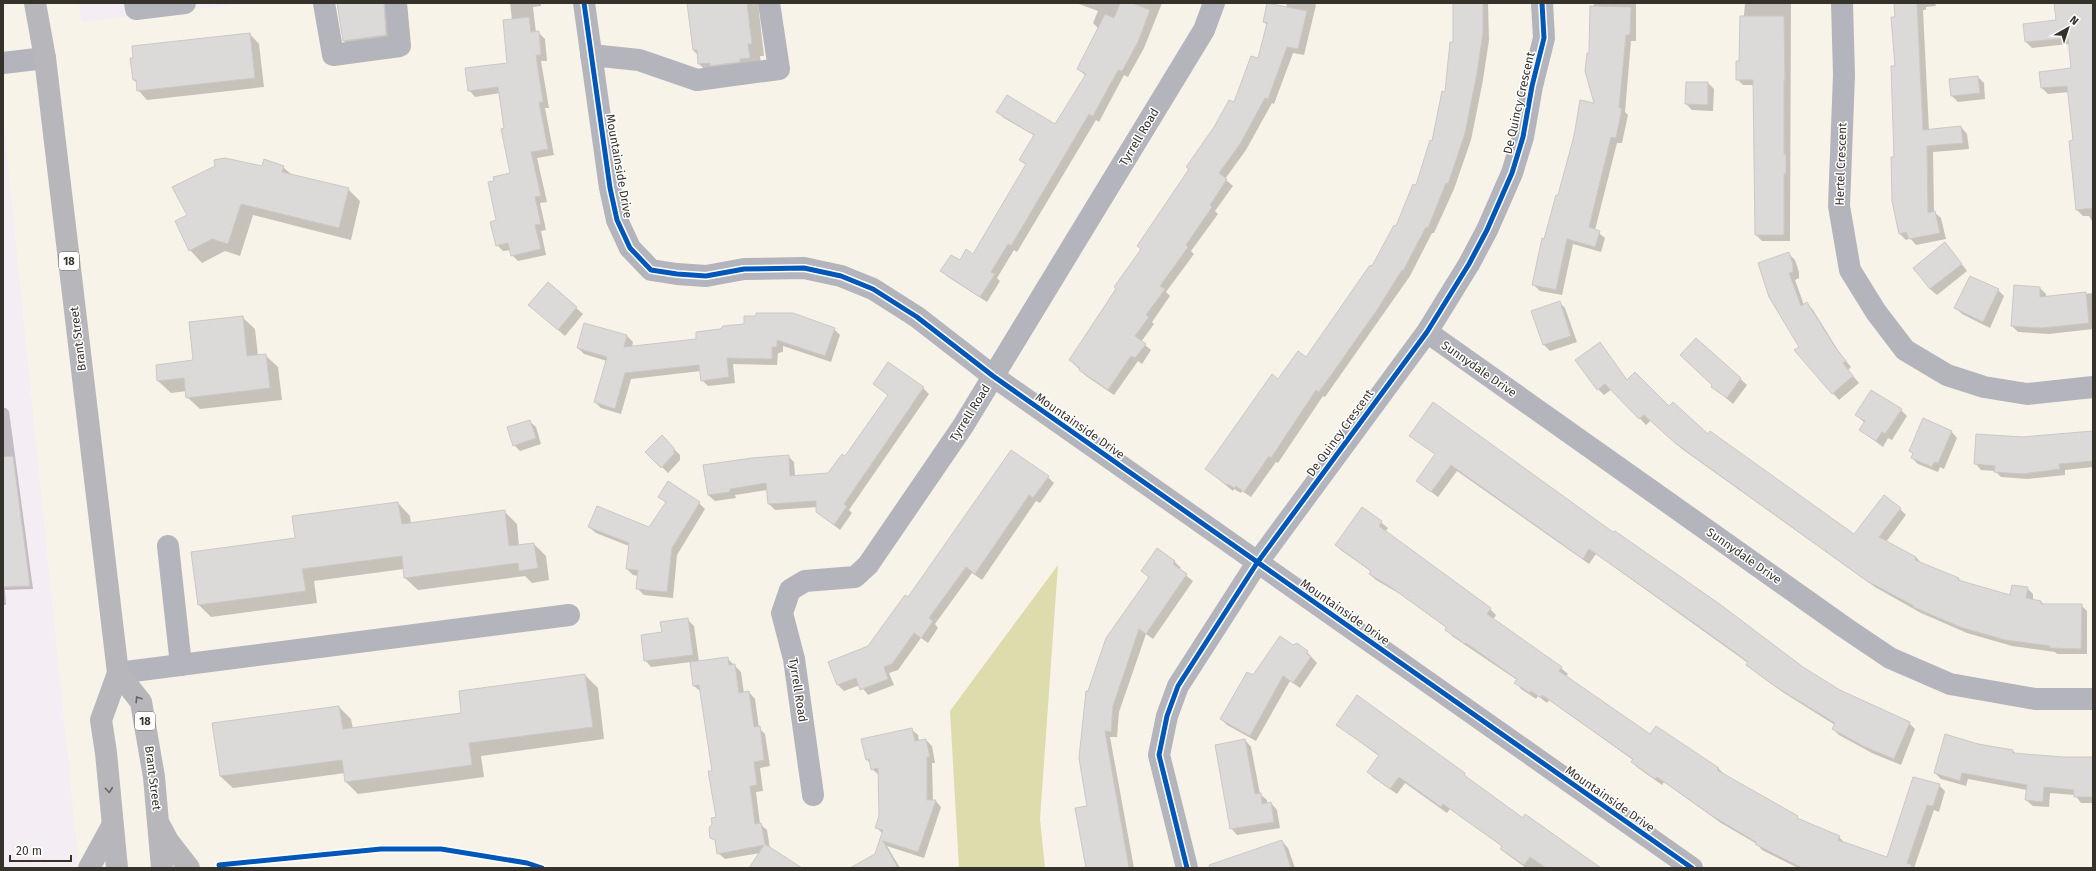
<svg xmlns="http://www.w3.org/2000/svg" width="2096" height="871" font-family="'Fira Sans',sans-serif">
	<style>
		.commercial { fill: #f4edf4 }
		.green { fill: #dcdcac }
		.shadow { fill: #0003 }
		.building { fill: #dcdad9; stroke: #cbc8c7 }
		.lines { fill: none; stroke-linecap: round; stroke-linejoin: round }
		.minor { stroke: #b3b4bc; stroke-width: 22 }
		.major { stroke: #b7b6ba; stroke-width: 22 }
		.cycleway-casing { stroke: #fff; stroke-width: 8 }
		.cycleway { stroke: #0057b8; stroke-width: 5 }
		.oneway { stroke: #696764 }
		.labels { text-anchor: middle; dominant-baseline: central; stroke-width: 3; stroke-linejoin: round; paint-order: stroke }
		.shield { fill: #fff; stroke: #72706b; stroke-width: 1 }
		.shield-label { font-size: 11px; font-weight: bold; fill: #35322b }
		.street-label { font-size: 12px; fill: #35322b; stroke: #fff }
	</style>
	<rect width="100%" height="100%" fill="#f8f3e8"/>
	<g class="commercial">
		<path d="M79,3H251L81,22Z"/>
		<path d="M3,116L79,868H3Z"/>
	</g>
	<path class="green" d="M1058,565L1040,819L1045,868H959L950,711Z"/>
	<g class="shadow">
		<path d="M338,3H395L398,47L357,53L344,41Z"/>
		<path d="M510,3H541V6L533,7L536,33L538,32L545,39L547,61H541L549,108H545L554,155L537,158L547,202L540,203L546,230L541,231L546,255L518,261L512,255L511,250L503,251L497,245L495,182L511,174L500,93L475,97L469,90L508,64L512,20Z"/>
		<path d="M688,3H758L764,56H760L762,70L712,76L699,64L698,55L693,50Z"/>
		<path d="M1076,3H1162L1144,48L1128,77L1124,75L1099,122L1096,120L1017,252L1014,250L997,278L1000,281L987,302L948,277L942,271L974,255L1026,165L1021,160L1035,136L1004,118L997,112L1056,126L1086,76L1078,69L1099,29L1093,23L1098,11Z"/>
		<path d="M1268,3L1287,7L1286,3H1314L1316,5L1304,55L1293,53L1274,104L1272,103L1246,150L1225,179L1233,186L1215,211L1218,214L1191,251L1194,254L1166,292L1170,296L1152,322L1154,324L1141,342L1151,350L1142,364L1138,361L1114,395L1086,376L1070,360L1234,104L1259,60L1267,25L1264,22Z"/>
		<path d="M1454,3H1488L1489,40L1483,80L1471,140L1454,189L1434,233H1432L1410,276L1325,397L1323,396L1278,463L1276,462L1251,497L1242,491L1241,493L1234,489L1233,491L1206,469L1278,380L1307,358L1373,268L1396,227L1416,186L1433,142L1446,93L1454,43Z"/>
		<path d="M1594,3H1636V41H1631L1625,112L1628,115L1622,143H1617L1595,230L1605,238L1601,252L1573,244L1562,295L1540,291L1533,284L1544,240L1559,196L1595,104L1590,54Z"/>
		<path d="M1745,3H1791L1790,241H1762L1756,235L1754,85H1743L1737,79L1740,62Z"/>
		<path d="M1895,3H1935L1936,6L1926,7V10H1923L1929,131L1961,127L1967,134L1969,149L1933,152L1934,212L1941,218L1946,239L1916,245L1910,238L1906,240L1900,234L1895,158Z"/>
		<path d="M2055,3H2093V223L2089,216H2083L2077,210L2070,141H2074L2069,92L2048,94L2042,88L2072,69L2069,44L2032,48L2026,42L2057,21Z"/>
		<path d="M250,34L259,44L264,87L147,100L138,90L137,83L134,80L132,59Z"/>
		<path d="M1978,77L1984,83L1985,99L1958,102L1952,96Z"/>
		<path d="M1687,83H1708L1714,89L1713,111L1692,110L1686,104Z"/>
		<path d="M283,167L292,175L348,189L360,201L351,240L253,215L240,256L225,251L202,263L190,250L188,215Z"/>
		<path d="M1951,250L1967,271L1937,295L1930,289Z"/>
		<path d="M1789,254L1795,260L1799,272V278L1795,280L1804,305L1807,304L1813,310L1841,355L1851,367L1848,370L1859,383L1839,400L1795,350L1801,347L1770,296Z"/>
		<path d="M548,283L583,314L565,336L529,305Z"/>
		<path d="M2040,288L2046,294V298L2093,293V329L2049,334L2018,332L2012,326Z"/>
		<path d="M1998,290L2004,296L1990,328L1962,314L1956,308Z"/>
		<path d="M1559,302L1565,308L1577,342L1550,351L1544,345L1533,311Z"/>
		<path d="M242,317L255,329L258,356L265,355L278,367L282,400L200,409L187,397V391L171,393L158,381L194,361Z"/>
		<path d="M585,324L627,336L633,342L632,347L834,329L840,335L831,362L783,346V352L778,353L777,365L733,364L735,383L708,386L702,380L701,371L631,379L621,414L601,408L595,402L607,361L584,354L578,348Z"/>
		<path d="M1696,339L1747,385L1733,404L1712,386L1713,385Z"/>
		<path d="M1599,344L1628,381L1854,535L1900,509L1906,515L1886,542L1916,557L1922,564L1959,579L1962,582L2011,597L2027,588L2033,594V600L2041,601L2044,605H2081L2087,611V654H2057L2055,652L2012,646L1967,633L1921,613L1875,587L1682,449L1651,420L1646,425L1612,389L1604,395L1598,389Z"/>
		<path d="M874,384L923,388L929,394L849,510L852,513L840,530L817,512V507L775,510L769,504L767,490L735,495L736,498L715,501L708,495L788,456L794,462L795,476L829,474L845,458L889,396Z"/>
		<path d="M3,408H6L9,411L33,589L5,590L6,605H3Z"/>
		<path d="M1901,410L1907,416L1892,440L1888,438L1883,447L1860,430L1865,423L1856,415Z"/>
		<path d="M529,421L536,427L541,444L520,451L514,445Z"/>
		<path d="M1951,431L1957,438L1944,469L1940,467L1938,472L1918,464L1912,458L1914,454L1910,450Z"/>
		<path d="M2093,431V467L2065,470V475L2028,479L2001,477L1995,471L1981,470L1975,463Z"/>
		<path d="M1410,436L1839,691L1909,723L1915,729L1901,765L1872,753L1839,735L1833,729L1835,725L1784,693L1754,671L1747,665L1748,663L1596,554L1589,564L1457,471L1438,497L1417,481L1436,455Z"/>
		<path d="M662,437L680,455V460L668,473L647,452Z"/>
		<path d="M1048,477L1054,483L1040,503L1036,501L982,580L972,573L935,624L938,628L928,643L921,638L898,670L889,673L894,685L868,695L860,685L844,691L838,685L908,598Z"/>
		<path d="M659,496L699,503L705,509L677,555L673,598L644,595L638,589L639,576L633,575L627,569L629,546L596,533L589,527L649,528L666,503Z"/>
		<path d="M398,503L410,516L411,524L504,511L517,524L519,546L534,544L546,556L549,580L532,583L525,576L418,590L405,578L404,569L314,581L317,603L211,617L199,605L296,539Z"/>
		<path d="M1363,508L1388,528L1385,532L1490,609L1496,615L1493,620L1561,668L1568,674L1566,677L1650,736L1718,768L1725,775L1801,821L1839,837L1845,843L1887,858L1939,785L1945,791L1939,812L1934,810L1914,868H1798L1762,850L1757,844L1721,823L1664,782L1662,785L1638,768L1632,762L1633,760L1549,700L1547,703L1538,696L1536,699L1521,689L1515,682L1517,680L1452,636L1447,628L1400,594L1376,580L1370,574L1372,572L1342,551L1336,545Z"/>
		<path d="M1158,550L1175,562L1181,568L1179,570L1193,581L1153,639L1146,634L1119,712L1117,737H1110L1134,868H1087L1089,692L1150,578L1142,571Z"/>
		<path d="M688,620L694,626L699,662L727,658L741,672L744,693L749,692L755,699L759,728L765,734L770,766L760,768L763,791L756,792L760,824L767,830L770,849L800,868H750L760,853L725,859L718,853L717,842L711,837L717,817L713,771L701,692L694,686L691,662L651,667L645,660L663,633Z"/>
		<path d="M1293,647L1307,652L1317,663L1300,688L1290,681L1256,741L1227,725L1221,719L1253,676Z"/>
		<path d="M585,675L598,688L604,739L481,756L484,777L358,794L346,782L345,773L233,788L220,776L339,707L351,719L353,729L462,714Z"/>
		<path d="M1337,725L1464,774L1470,781L1523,819L1597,868H1526L1508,855L1502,849L1503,847L1450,809L1447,813L1405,783L1397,794L1374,778L1368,772L1379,756Z"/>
		<path d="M911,729L918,735L919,741L926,740L932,746L935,763H932L933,801L935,800L941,807L924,858L887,846L900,868H852L876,854L883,834L876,827L880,816L879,775L872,769L870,763L867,760Z"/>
		<path d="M1245,740L1251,747L1260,794L1267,800V804L1271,803L1277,810L1280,828L1237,835L1231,828Z"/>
		<path d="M1978,745L2013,751L2016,754L2093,759V803H2081L2075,795L2050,793L2049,807L2033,806L2026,800L2027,790L1968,779L1966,786L1941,779L1935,773Z"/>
		<path d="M1282,841L1288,848L1295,868H1242Z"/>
	</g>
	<g class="building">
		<path d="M337,3H384L386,35L343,41Z"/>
		<path d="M687,3H747L752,44H748L750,58L740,59V62L710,66V63L698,64L697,50H693Z"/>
		<path d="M1120,3H1132L1150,10L1138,42L1122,71L1118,70L1093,116L1089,114L1011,246L1008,244L991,272L995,274L980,297L940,271L951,255L960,260L966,249L973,254L1026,164L1019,160L1034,135L996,112L1007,95L1055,124L1086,74L1077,69L1105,14L1114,18Z"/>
		<path d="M1267,3L1307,11L1298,49L1287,47L1268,99L1265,98L1240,144L1219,173L1227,179L1210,205L1212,207L1186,245L1188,247L1160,286L1165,289L1146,315L1149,317L1135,336L1146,344L1135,358L1131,356L1108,390L1079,370L1080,368L1069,360L1116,289L1114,287L1141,249L1137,246L1189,169L1186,167L1214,127L1229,100L1234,102L1251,56L1258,58L1267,23L1263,22Z"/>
		<path d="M1453,3H1483V33L1477,73L1465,133L1448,184L1446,183L1428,228L1426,227L1403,271L1402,270L1377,310L1319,392L1316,390L1271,458L1269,456L1244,492L1236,486L1234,488L1228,484L1227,485L1205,469L1272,374L1278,379L1298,351L1306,357L1370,265L1372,266L1394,225L1396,226L1413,184L1416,185L1430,140L1432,141L1442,91L1445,92L1450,42H1453Z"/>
		<path d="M1894,3H1917L1923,130L1961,126L1963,143L1927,146L1928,213L1935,211L1940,233L1909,239L1906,232L1899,234L1892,201L1891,157H1894L1891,66H1895L1891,17H1895Z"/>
		<path d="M2054,3H2093V208L2076,210L2069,141L2073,140L2067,86L2041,88L2039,72L2071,68L2068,38L2025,42L2023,24L2056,20Z"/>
		<path d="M1590,6L1631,7L1630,35H1626L1619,108H1622L1616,138L1611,137L1589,227L1600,231L1595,247L1567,239L1556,290L1532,285L1542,238L1544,239L1556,195H1558L1574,136L1580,100L1594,103L1585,71L1587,53H1589Z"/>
		<path d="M1740,16H1784L1785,81H1784V154H1786V174H1784V235H1755L1753,80H1736V61H1739Z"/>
		<path d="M529,17L531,32L539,31L541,55H536L543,102H539L548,149L531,152L541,196L535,197L541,224L535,225L541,249L511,256L508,243L496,246L490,222L496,220L488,182L494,181L493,177L510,173L501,129L504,128L498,87L468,91L465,68L507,63L503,20Z"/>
		<path d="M250,33L255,78L137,91L136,80H133L130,58H133L132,46Z"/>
		<path d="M1978,76L1980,93L1951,96L1949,79Z"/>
		<path d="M1686,82H1708V105L1685,104Z"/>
		<path d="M225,158L262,166L264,159L284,166L282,172L349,188L339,228L241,204L228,244L212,239L189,251L175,221L187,215L172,187L215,166L214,160Z"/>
		<path d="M1945,242L1962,264L1930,289L1913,268Z"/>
		<path d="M1789,252L1793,265V272L1789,273L1801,306L1807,302L1835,347L1846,361L1843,363L1853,376L1832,394L1794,350L1799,347L1769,297L1758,263Z"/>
		<path d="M1970,276L1999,289L1983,322L1954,308Z"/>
		<path d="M548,282L577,307L558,330L528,305Z"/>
		<path d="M2014,285L2040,287V297L2086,292L2089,323L2042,328L2011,326Z"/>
		<path d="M1560,301L1571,336L1543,345L1531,311Z"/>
		<path d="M756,313H793L835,328L825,356L777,340V347H772V359L727,358L729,377L701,381L699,365L625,373L615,409L594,402L607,357L577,348L584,323L627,335L624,347L696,339V332L720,329L723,326L744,324V316H756Z"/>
		<path d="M243,316L247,356L266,354L270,388L186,398L184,378L157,381L156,365L193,360L189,322Z"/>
		<path d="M1696,338L1741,378L1727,398L1711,387L1712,385L1680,355Z"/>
		<path d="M1600,342L1627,380L1635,372L1669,406L1673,402L1708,434L1710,431L1854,534L1884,495L1901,508L1879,537L1916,557L1915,560L1959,578L1958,580L2010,595L2012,585L2028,587L2026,598L2041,601V604H2082L2081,649L2050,648V646L2005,640L1960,627L1913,607L1914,606L1867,581L1675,443L1644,415L1639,419L1605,384L1597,390L1575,360Z"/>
		<path d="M888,362L924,387L844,504L847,506L834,525L816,512V501L768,504L766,483L730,489V492L708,495L703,465L752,458L789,455L790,476L828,473L842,454L845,456L888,395L873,384Z"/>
		<path d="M1871,390L1902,409L1885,434L1882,432L1876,441L1859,430L1865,421L1855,415Z"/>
		<path d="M1433,402L1613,532L1615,531L1721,605L1803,667L1840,690L1910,722L1894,759L1865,747L1832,729L1835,723L1776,687L1746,665L1748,662L1711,635L1589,549L1583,559L1451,465L1431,492L1416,481L1435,454L1409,436Z"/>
		<path d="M1923,418L1952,431L1938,463L1934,462L1932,467L1911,458L1913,453L1909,451Z"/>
		<path d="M530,420L536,438L513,446L507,427Z"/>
		<path d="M2093,431V461L2059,464L2060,469L2022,474L1994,472L1995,466L1974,464L1976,434L2022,437Z"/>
		<path d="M662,435L674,448V454L661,468L645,452Z"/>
		<path d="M1011,450L1049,476L1033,498L1029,495L975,574L966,567L929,618L933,621L921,638L914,633L892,664L884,667L888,679L860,690L856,678L837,685L828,662L868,646L905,595L908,597Z"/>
		<path d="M13,456L30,586L3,587V457Z"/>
		<path d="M668,481L700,502L672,548L667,592L636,589L638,570L626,569L629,543L588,527L597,506L649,527L666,502L658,497Z"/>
		<path d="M398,502L402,524L505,510L509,546L534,543L538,568L519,571L518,563L404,578L402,556L302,569L306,591L198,605L191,552L295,538L292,516Z"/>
		<path d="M1362,507L1382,521L1379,526L1491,608L1487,614L1562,667L1559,671L1650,734L1656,726L1719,768L1717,770L1798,816L1797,818L1840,836L1838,840L1887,857L1913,777L1940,784L1933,806L1927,805L1907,863L1912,865L1911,868H1802L1755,844L1756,842L1714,817L1657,777L1655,779L1631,762L1633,759L1542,695L1541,698L1531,691L1530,693L1514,683L1517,679L1466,643L1465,644L1445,630L1446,627L1392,588L1369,574L1371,571L1335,545Z"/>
		<path d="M1157,548L1175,561L1173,564L1187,574L1146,634L1139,629L1113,706L1111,732L1105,731L1129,868H1086L1075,808L1087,806L1079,758L1086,691H1088L1106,638L1149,577L1141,571Z"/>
		<path d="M688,618L693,655L644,661L641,635L662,632L660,622Z"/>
		<path d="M1280,636L1293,645L1297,643L1308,651L1306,653L1311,657L1293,683L1283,676L1250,736L1220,719L1247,672L1253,675Z"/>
		<path d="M728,657L729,665L735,664L739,693L749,691L754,727L760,726L764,760L754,762L757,785L750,786L755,824L761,823L765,844L802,868H749L764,845L717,854L715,840L710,838L709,828L712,824L711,818L716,817L708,771H712L699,685L693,686L690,662Z"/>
		<path d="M585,674L593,727L469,743L472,765L345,782L342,760L220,776L212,723L339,706L343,729L461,713L459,691Z"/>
		<path d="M1357,695L1465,773L1464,775L1523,818L1525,814L1601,868H1546L1530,857L1524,865L1500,849L1502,846L1443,804L1441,807L1399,777L1390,789L1367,772L1379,755L1336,725Z"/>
		<path d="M912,728L915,741L926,739L930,757H927V800H936L918,852L883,841L898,868H850L875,854L883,830L875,828L879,816L878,768L871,770L869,759L866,760L861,739Z"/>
		<path d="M1945,734L1978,744L2013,750V753L2063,757H2093V797H2074V790L2044,787L2043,802L2025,800L2027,785L1962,773L1960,781L1934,773Z"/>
		<path d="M1245,739L1255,794L1261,793L1262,804L1271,802L1274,822L1230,829L1215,745Z"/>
		<path d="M1282,840L1291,868H1210L1209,865Z"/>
	</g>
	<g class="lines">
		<g class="minor">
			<path d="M135,3L136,9L185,3"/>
			<path d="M324,3L333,55L400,46L396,3"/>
			<path d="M584,3L610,188L617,220L630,248L651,270L677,274L706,276L744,269L804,268L841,276L873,289L917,317L993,376L1692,868"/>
			<path d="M1842,3L1844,75L1839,206L1850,270L1876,312L1905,350L1947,375L1984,387L2027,394L2093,387"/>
			<path d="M591,55L639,60L697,80L779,69L769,3"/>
			<path d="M3,63L45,58"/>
			<path d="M1427,332L1844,627L1890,658L1950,684L2035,699H2093"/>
			<path d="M168,546L181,665"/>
			<path d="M118,673L569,615"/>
			<path d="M813,795L794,659L782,613L790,590L805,581L855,577L868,565L963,426L1204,30L1214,3"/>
			<path d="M1187,868L1159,755L1167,716L1178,686L1257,563L1427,332L1469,264L1487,230L1512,173L1523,137L1532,86L1544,38L1542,3"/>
		</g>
		<g class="major">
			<path d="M35,3L45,58L118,673L101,720L106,753L117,868"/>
			<path d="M118,673L141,702L154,777L162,868"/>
			<path d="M160,826L168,841L189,868"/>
			<path d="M89,868L112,826"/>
		</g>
		<g class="cycleway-casing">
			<g id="cycleway">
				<path d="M584,3L610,188L617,220L630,248L651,270L677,274L706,276L744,269L804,268L841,276L873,289L917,317L993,376L1692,868"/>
				<path d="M219,865L381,849H441L527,863L542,868"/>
				<path d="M1187,868L1159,755L1167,716L1178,686L1257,563L1427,332L1469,264L1487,230L1512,173L1523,137L1532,86L1544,38L1542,3"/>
			</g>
		</g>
		<use href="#cycleway" class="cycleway"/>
	</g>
	<defs><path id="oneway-chevron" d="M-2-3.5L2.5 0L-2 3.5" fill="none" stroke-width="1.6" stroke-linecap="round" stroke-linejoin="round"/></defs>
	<g class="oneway">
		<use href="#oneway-chevron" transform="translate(138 699) rotate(-123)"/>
		<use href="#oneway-chevron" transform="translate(109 790) rotate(85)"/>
	</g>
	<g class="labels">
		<g class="shield">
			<rect x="59" y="252" width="20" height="18" rx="3"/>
			<rect x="135" y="712" width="20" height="18" rx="3"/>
		</g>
		<g class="shield-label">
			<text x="69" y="261">18</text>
			<text x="145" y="721">18</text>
		</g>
		<g class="street-label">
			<text transform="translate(1519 103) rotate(-77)">De Quincy Crescent</text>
			<text transform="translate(1139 137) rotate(-59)">Tyrrell Road</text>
			<text transform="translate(1841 164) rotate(-88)">Hertel Crescent</text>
			<text transform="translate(619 166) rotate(80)">Mountainside Drive</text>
			<text transform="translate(78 339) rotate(-97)">Brant Street</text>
			<text transform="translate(1479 369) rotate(35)">Sunnydale Drive</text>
			<text transform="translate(970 413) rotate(-58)">Tyrrell Road</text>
			<text transform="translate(1080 426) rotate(35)">Mountainside Drive</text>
			<text transform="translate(1340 433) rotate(-54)">De Quincy Crescent</text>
			<text transform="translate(1744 556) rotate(35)">Sunnydale Drive</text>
			<text transform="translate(1345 612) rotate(35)">Mountainside Drive</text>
			<text transform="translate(798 690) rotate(81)">Tyrrell Road</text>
			<text transform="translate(153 778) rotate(83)">Brant Street</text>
			<text transform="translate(1610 799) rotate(35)">Mountainside Drive</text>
		</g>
	</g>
	<rect width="2096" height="871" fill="none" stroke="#35322b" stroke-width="8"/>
	<g transform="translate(2068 28) rotate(39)" stroke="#ffffff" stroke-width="3" paint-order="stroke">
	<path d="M0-3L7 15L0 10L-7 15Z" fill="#35322b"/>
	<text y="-6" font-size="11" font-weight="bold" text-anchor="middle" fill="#35322b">N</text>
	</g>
	<path d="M10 855v6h61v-6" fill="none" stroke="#35322b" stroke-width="2"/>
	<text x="16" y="855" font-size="12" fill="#35322b" stroke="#ffffff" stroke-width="3" paint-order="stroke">20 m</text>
</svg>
